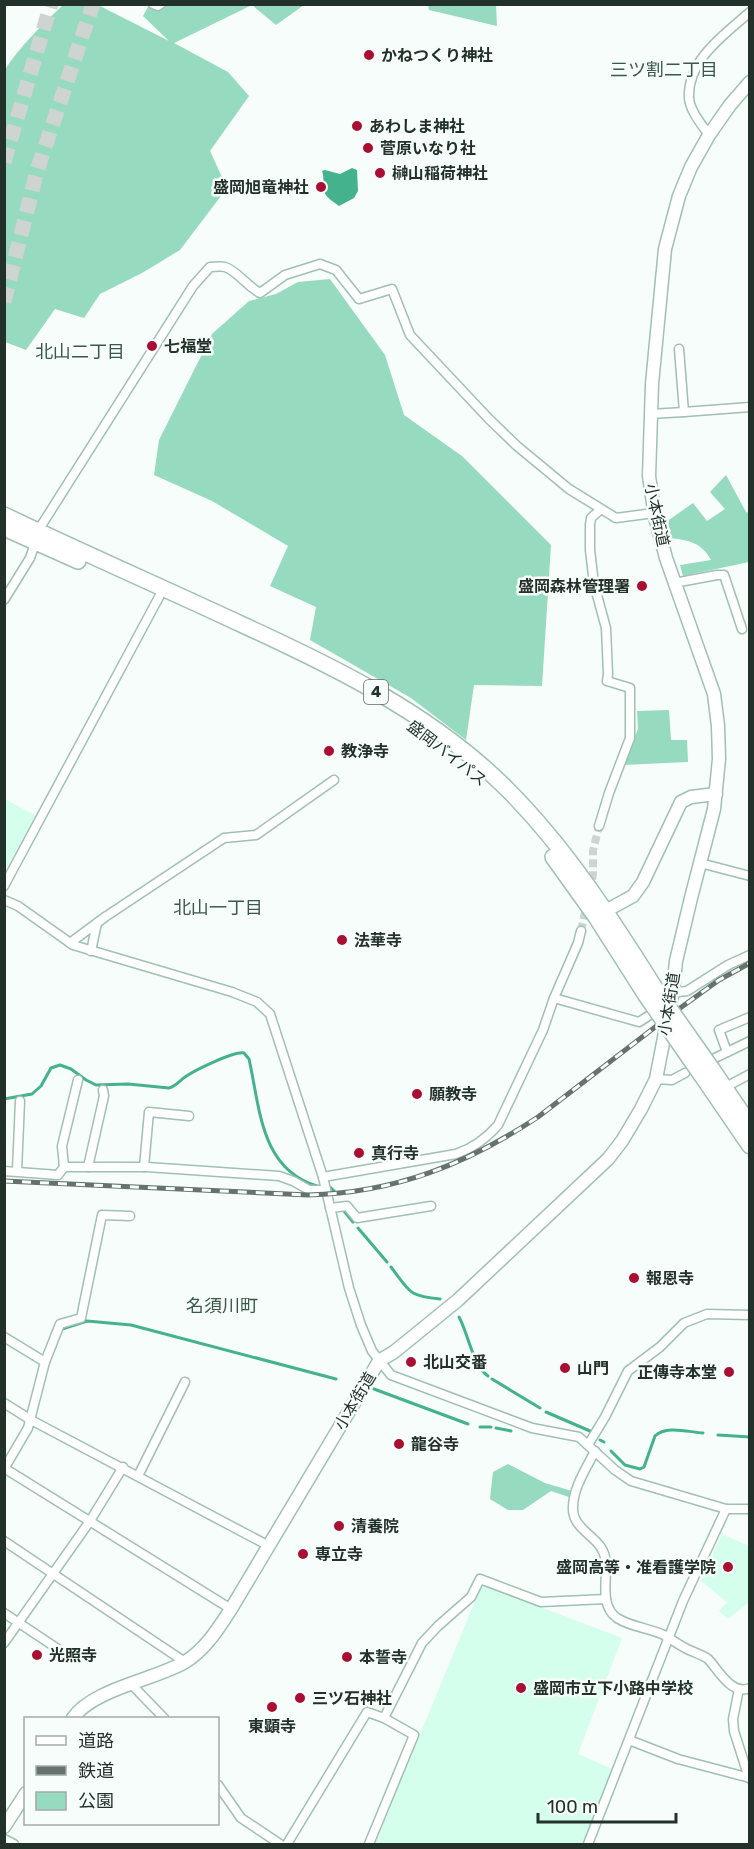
<svg xmlns="http://www.w3.org/2000/svg" width="754" height="1849" font-family="Rubik,'Noto Sans JP',sans-serif">
	<style>
		.built { fill: #d3ffec }
		.green { fill: #96dabf }
		.water { fill: #43b28d }
		.lines { fill: none; stroke-linecap: round; stroke-linejoin: round }
		.stream { stroke: #43b28d; stroke-width: 3 }
		.street-tunnel { stroke: #cdd4d1; stroke-width: 8; stroke-dasharray: 8 4; stroke-linecap: butt }
		.highway-tunnel { stroke: #cdd4d1; stroke-width: 15; stroke-dasharray: 15 8; stroke-linecap: butt }
		.street-casing { stroke: #9fc0b2; stroke-width: 11 }
		.secondary-casing { stroke: #9fc0b2; stroke-width: 15 }
		.highway-casing { stroke: #9fc0b2; stroke-width: 18 }
		.street { stroke: #fff; stroke-width: 8 }
		.secondary { stroke: #fff; stroke-width: 12 }
		.highway { stroke: #fff; stroke-width: 15 }
		.rail-casing { stroke: #66726d; stroke-width: 5 }
		.rail { stroke: #f7fdfa; stroke-width: 3; stroke-dasharray: 9; stroke-linecap: butt }
		.highway-bridge-casing { stroke: #9fc0b2; stroke-width: 18; stroke-linecap: butt }
		.highway-bridge { stroke: #fff; stroke-width: 15 }
		.poi-dot { fill: #a80f33; stroke: #f7fdfa; stroke-width: 2 }
		.labels { text-anchor: middle; dominant-baseline: central; stroke-width: 5; stroke-linejoin: round; paint-order: stroke }
		.shield { fill: #f7fdfa; stroke: #636e69; stroke-width: 1.5 }
		.shield-label { font-size: 15px; font-weight: bold; fill: #23312b }
		.poi-label { font-size: 16px; font-weight: bold; fill: #23312b; stroke: #f7fdfa; text-anchor: start }
		.street-label { font-size: 16px; fill: #23312b; stroke: #f7fdfa }
		.neighbourhood-label { font-size: 18px; fill: #3a584c; stroke: #f7fdfa }
	</style>
	<rect width="100%" height="100%" fill="#f7fdfa"/>
	<g class="built">
		<path d="M5,799L36,816L5,870Z"/>
		<path d="M722,1534L749,1546V1602L728,1619L719,1611L727,1602L701,1581Z"/>
		<path d="M485,1586L622,1638L578,1754L612,1769L584,1844H375L480,1589Z"/>
	</g>
	<g class="green">
		<path d="M63,5H98L169,41L143,16L149,5H304L276,25L252,5L174,43L228,72L249,96L210,151L227,188L180,250L142,273L100,294L84,318L55,309L26,350L5,342L4,71C20,46 42,25 63,5Z"/>
		<path d="M428,5H496L497,26L429,10Z"/>
		<path d="M330,279L385,355L404,415L462,456L551,545L542,686L474,685L466,740L411,698L310,640L316,607L270,586L288,546L212,501L154,475L159,440L212,334L249,301L276,294L298,282Z"/>
		<path d="M726,475L746,512L749,513V564V562L683,576L680,565L711,560C701,542 690,541 671,538L666,522L693,503L707,521L725,509L710,492Z"/>
		<path d="M669,710L671,740H687L688,762L623,765L638,729L637,711Z"/>
		<path d="M508,1464L545,1483L572,1491L569,1497L551,1491L523,1510H508L490,1499L493,1472Z"/>
	</g>
	<path class="water" d="M352,168L357,170L358,191L354,198L339,206C334,202 326,198 324,191C322,184 325,179 322,171L325,170L340,174Z"/>
	<g class="lines">
		<g class="stream">
			<path d="M4,1099L32,1094L41,1086L51,1068L60,1065L71,1069L86,1080L96,1085L128,1084L169,1088C176,1086 179,1081 185,1077C195,1070 234,1051 244,1053L249,1059C260,1107 260,1169 317,1186"/>
			<path d="M330,1187L335,1192"/>
			<path d="M344,1211L353,1222"/>
			<path d="M358,1228L387,1262"/>
			<path d="M391,1267C410,1292 408,1296 440,1299"/>
			<path d="M459,1317C468,1333 473,1366 488,1376"/>
			<path d="M62,1329L87,1321L131,1325L336,1379"/>
			<path d="M492,1379L540,1408"/>
			<path d="M374,1389L468,1424"/>
			<path d="M546,1412L590,1431"/>
			<path d="M480,1427H491"/>
			<path d="M496,1428L511,1431"/>
			<path d="M718,1435L750,1437"/>
			<path d="M600,1440L604,1442"/>
			<path d="M611,1451L625,1465L640,1469L644,1467L655,1436C666,1425 688,1432 703,1433"/>
		</g>
		<g class="street-tunnel">
			<path d="M590,891L593,874V851L599,826"/>
			<path d="M581,931L587,903"/>
		</g>
		<g class="highway-tunnel">
			<path d="M4,162L51,4"/>
			<path d="M4,302L37,171L93,4"/>
		</g>
		<g class="street-casing">
			<g id="street">
				<path d="M153,4L158,6L161,4"/>
				<path d="M709,135C702,125 690,111 689,98C687,60 725,34 750,12"/>
				<path d="M684,412L750,407"/>
				<path d="M650,414L684,412L679,349"/>
				<path d="M674,583L717,575H724L742,629"/>
				<path d="M4,600L30,558L41,526L193,286L210,267C214,267 221,266 225,267C236,270 248,287 260,293L285,275L320,264L336,270L359,299L392,289L410,335L489,419L517,446L569,489L616,518L654,513"/>
				<path d="M599,826L609,793L630,738V688L607,681L608,674L606,628L594,584L590,550V525L591,518L600,510"/>
				<path d="M700,863L750,876"/>
				<path d="M4,886L159,597"/>
				<path d="M4,900L18,906L73,945L232,992L257,1002L270,1014L323,1177L349,1288L361,1325L372,1351L391,1375L532,1428L579,1437L615,1470L631,1481L726,1509H750"/>
				<path d="M70,943L105,917L224,838L256,835L334,780"/>
				<path d="M91,951L97,923"/>
				<path d="M670,993L687,991L728,965L750,955"/>
				<path d="M554,998L639,1022L653,1013L656,1008"/>
				<path d="M727,1052L719,1030L750,1017"/>
				<path d="M713,1059L750,1041"/>
				<path d="M656,1079L672,1080L685,1073"/>
				<path d="M724,1088L750,1074"/>
				<path d="M64,1167L62,1146L78,1080"/>
				<path d="M88,1167L104,1096L103,1090"/>
				<path d="M144,1167L149,1112L189,1116"/>
				<path d="M4,1171L58,1175L64,1167H147L279,1176L293,1181L309,1190H326"/>
				<path d="M17,1171L20,1101"/>
				<path d="M323,1177L456,1154C473,1148 486,1139 498,1125L543,1030L554,998L578,943L581,931"/>
				<path d="M330,1208L347,1206L357,1218L431,1206"/>
				<path d="M4,1337L45,1362"/>
				<path d="M4,1403L31,1420L269,1546"/>
				<path d="M588,1445L605,1417L628,1371L660,1347L684,1323L707,1314L750,1315"/>
				<path d="M595,1451C586,1469 572,1489 573,1510C574,1531 601,1537 605,1557C609,1576 598,1605 617,1618C631,1627 649,1628 664,1635C672,1640 679,1645 687,1649C693,1652 703,1655 708,1659C718,1669 731,1696 750,1688"/>
				<path d="M4,1468L231,1609"/>
				<path d="M4,1469L28,1428L45,1362L60,1324L81,1318L102,1215L130,1216"/>
				<path d="M138,1476L185,1382"/>
				<path d="M4,1541L185,1662"/>
				<path d="M4,1613L64,1653V1655"/>
				<path d="M4,1643L90,1521L123,1467"/>
				<path d="M131,1684L164,1718"/>
				<path d="M739,1689L733,1719L734,1731L749,1778"/>
				<path d="M384,1718L422,1643L438,1626L471,1597L480,1579L541,1602L606,1599"/>
				<path d="M629,1740L678,1759L750,1778"/>
				<path d="M218,1785L241,1818L280,1844"/>
				<path d="M4,1839L14,1844"/>
				<path d="M287,1844L367,1712L384,1718L414,1735L369,1844"/>
				<path d="M588,1844L683,1601L726,1509"/>
			</g>
		</g>
		<g class="secondary-casing">
			<g id="secondary">
				<path d="M598,915L633,896L643,882L681,802L691,797L716,794"/>
				<path d="M73,1718C93,1689 154,1680 185,1662C205,1650 218,1629 231,1609L379,1361L394,1352L458,1300L608,1159L622,1141L641,1109L656,1079L673,991L676,961L691,898L714,809L719,759L718,726L714,694L666,558L655,517L649,476L652,384L665,249L679,196L691,167L709,135L730,105L750,82"/>
				<path d="M4,1827L26,1793"/>
			</g>
		</g>
		<g class="highway-casing">
			<g id="highway">
				<path d="M4,515C83,553 164,588 243,625C337,668 433,715 507,789C566,848 611,918 655,988"/>
				<path d="M4,528L78,561"/>
				<path d="M553,857L596,917L645,994"/>
				<path d="M712,1069L750,1125"/>
				<path d="M702,1076L750,1146"/>
			</g>
		</g>
		<use href="#street" class="street"/>
		<use href="#secondary" class="secondary"/>
		<use href="#highway" class="highway"/>
		<g class="rail-casing">
			<path id="rail" d="M4,1181L308,1195C395,1193 467,1164 538,1117L676,1011L719,980L750,963"/>
		</g>
		<use href="#rail" class="rail"/>
		<g class="highway-bridge-casing">
			<g id="highway-bridge">
				<path d="M655,988L712,1069"/>
				<path d="M645,994L702,1076"/>
			</g>
		</g>
		<use href="#highway-bridge" class="highway-bridge"/>
	</g>
	<g class="poi-dot">
		<circle cx="369" cy="55" r="6"/>
		<circle cx="357" cy="126" r="6"/>
		<circle cx="368" cy="148" r="6"/>
		<circle cx="380" cy="173" r="6"/>
		<circle cx="321" cy="187" r="6"/>
		<circle cx="152" cy="346" r="6"/>
		<circle cx="642" cy="586" r="6"/>
		<circle cx="329" cy="751" r="6"/>
		<circle cx="342" cy="940" r="6"/>
		<circle cx="417" cy="1094" r="6"/>
		<circle cx="359" cy="1153" r="6"/>
		<circle cx="634" cy="1278" r="6"/>
		<circle cx="411" cy="1362" r="6"/>
		<circle cx="565" cy="1368" r="6"/>
		<circle cx="729" cy="1372" r="6"/>
		<circle cx="399" cy="1444" r="6"/>
		<circle cx="339" cy="1526" r="6"/>
		<circle cx="303" cy="1554" r="6"/>
		<circle cx="728" cy="1567" r="6"/>
		<circle cx="37" cy="1655" r="6"/>
		<circle cx="347" cy="1657" r="6"/>
		<circle cx="521" cy="1688" r="6"/>
		<circle cx="300" cy="1698" r="6"/>
		<circle cx="272" cy="1707" r="6"/>
	</g>
	<g class="labels">
		<rect class="shield" x="364" y="680" width="24" height="24" rx="4.5"/>
		<g class="shield-label">
			<text x="376" y="692">4</text>
		</g>
		<g class="poi-label">
			<text x="381" y="55">かねつくり神社</text>
			<text x="369" y="126">あわしま神社</text>
			<text x="380" y="148">菅原いなり社</text>
			<text x="392" y="173">榊山稲荷神社</text>
			<text x="309" y="187" text-anchor="end">盛岡旭竜神社</text>
			<text x="164" y="346">七福堂</text>
			<text x="630" y="586" text-anchor="end">盛岡森林管理署</text>
			<text x="341" y="751">教浄寺</text>
			<text x="354" y="940">法華寺</text>
			<text x="429" y="1094">願教寺</text>
			<text x="371" y="1153">真行寺</text>
			<text x="646" y="1278">報恩寺</text>
			<text x="423" y="1362">北山交番</text>
			<text x="577" y="1368">山門</text>
			<text x="717" y="1372" text-anchor="end">正傳寺本堂</text>
			<text x="411" y="1444">龍谷寺</text>
			<text x="351" y="1526">清養院</text>
			<text x="315" y="1554">専立寺</text>
			<text x="716" y="1567" text-anchor="end">盛岡高等・准看護学院</text>
			<text x="49" y="1655">光照寺</text>
			<text x="359" y="1657">本誓寺</text>
			<text x="533" y="1688">盛岡市立下小路中学校</text>
			<text x="312" y="1698">三ツ石神社</text>
			<text x="272" y="1726" text-anchor="middle">東顕寺</text>
		</g>
		<g class="street-label">
			<text transform="translate(657 515) rotate(78)">小本街道</text>
			<text transform="translate(447 753) rotate(38)">盛岡バイパス</text>
			<text transform="translate(669 1004) rotate(-81)">小本街道</text>
			<text transform="translate(355 1401) rotate(-59)">小本街道</text>
		</g>
		<g class="neighbourhood-label">
			<text x="664" y="70">三ツ割二丁目</text>
			<text x="80" y="352">北山二丁目</text>
			<text x="218" y="908">北山一丁目</text>
			<text x="222" y="1306">名須川町</text>
		</g>
	</g>
	<rect width="754" height="1849" fill="none" stroke="#23312b" stroke-width="12"/>
	<rect x="24" y="1717" width="195" height="108" fill="#f7fdfa" stroke="#a2aba7" stroke-width="1.5"/>
	<rect x="36" y="1736" width="30" height="9" fill="#ffffff" stroke="#a2aba7" stroke-width="1.5"/>
	<text x="78" y="1747" font-size="18" fill="#23312b">道路</text>
	<rect x="36" y="1766" width="30" height="9" fill="#66726d" stroke="#a2aba7" stroke-width="1.5"/>
	<text x="78" y="1777" font-size="18" fill="#23312b">鉄道</text>
	<rect x="36" y="1792" width="30" height="18" fill="#96dabf" stroke="#a2aba7" stroke-width="1.5"/>
	<text x="78" y="1807" font-size="18" fill="#23312b">公園</text>
	<path d="M538 1813v9h138v-9" fill="none" stroke="#23312b" stroke-width="3"/>
	<text x="547" y="1813" font-size="18" fill="#23312b" stroke="#f7fdfa" stroke-width="4.5" paint-order="stroke">100 m</text>
</svg>
